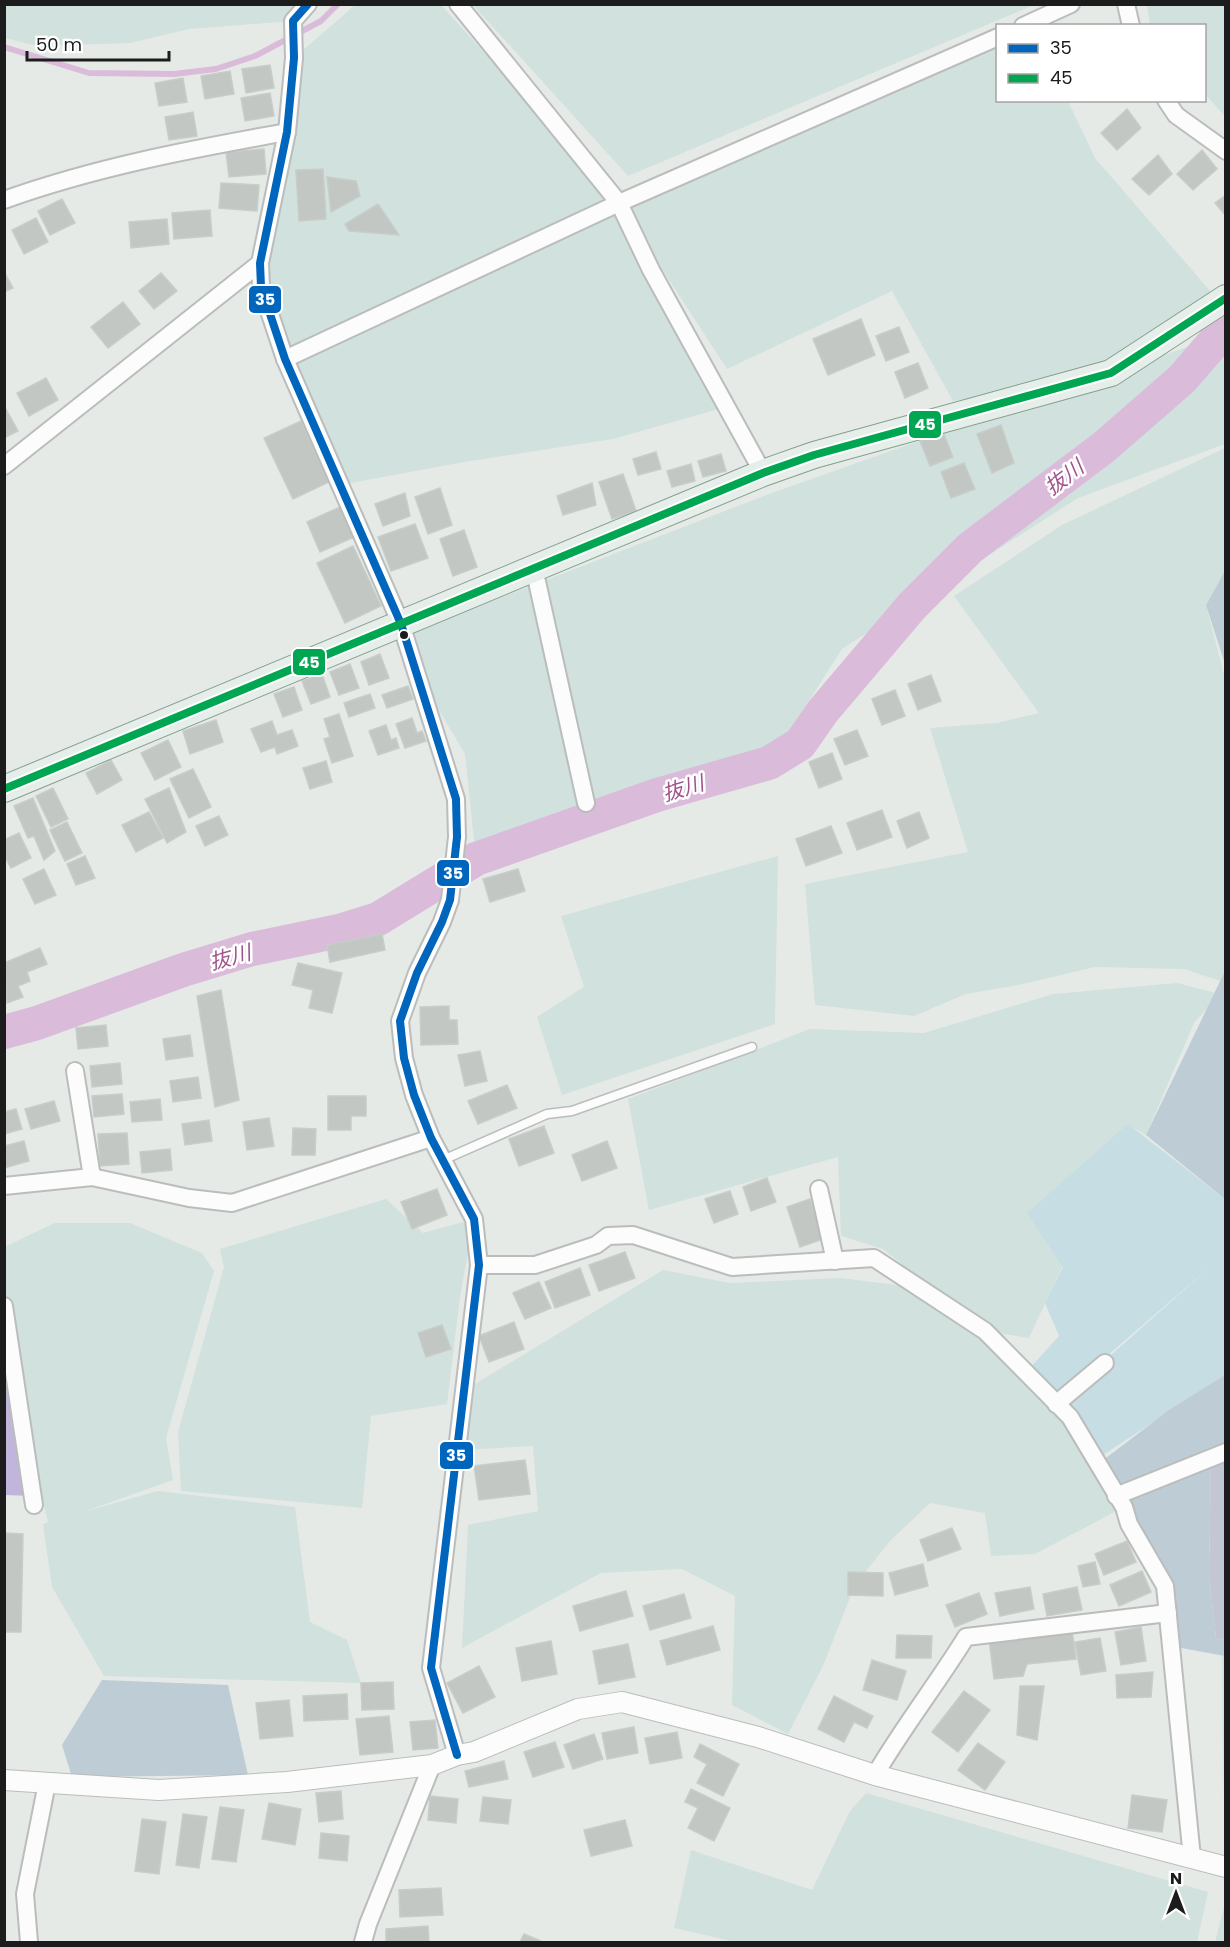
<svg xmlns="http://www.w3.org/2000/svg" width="1230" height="1947" font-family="Poppins,'Noto Sans JP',sans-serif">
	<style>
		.farmland { fill: #d1e1de }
		.grass { fill: #c7dde4 }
		.forest { fill: #bdccd5 }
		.cemetery { fill: #c3c6d3 }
		.pitch { fill: #c2b5dc }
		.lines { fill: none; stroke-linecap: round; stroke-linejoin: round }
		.stream { stroke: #dabcda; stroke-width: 6 }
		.river { stroke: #dabcda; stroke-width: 34 }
		.building { fill: #c2c7c4; stroke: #c7cdc9; stroke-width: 1.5 }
		.service-casing { stroke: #bbbdbc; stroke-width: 11 }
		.minor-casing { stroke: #bbbdbc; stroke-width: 20 }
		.tertiary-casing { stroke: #bbbdbc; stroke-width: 22 }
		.primary-casing { stroke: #859e90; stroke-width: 28 }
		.service { stroke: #fbfcfb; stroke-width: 8 }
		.minor { stroke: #fbfcfb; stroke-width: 16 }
		.tertiary { stroke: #fbfcfb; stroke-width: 20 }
		.primary { stroke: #e5eee8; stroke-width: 26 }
		.bus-1-casing { stroke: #fff; stroke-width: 12 }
		.bus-2-casing { stroke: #fff; stroke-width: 12 }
		.bus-1 { stroke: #0065bd; stroke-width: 8 }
		.bus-2 { stroke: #00a651; stroke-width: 8 }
		.bus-dot { fill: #1c1c1c; stroke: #fff; stroke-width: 2 }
		.labels { text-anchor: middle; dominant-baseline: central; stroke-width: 5; stroke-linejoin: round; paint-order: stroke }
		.water-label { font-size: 21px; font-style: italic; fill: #a0548c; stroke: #fff }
		.line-badge { stroke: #fff; stroke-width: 2 }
		.badge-label { font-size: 16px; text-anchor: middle; font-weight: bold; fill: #fff }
	</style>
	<rect width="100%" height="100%" fill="#e5eae7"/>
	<g class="farmland">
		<path d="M4,5H308L293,21L189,29L130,43L37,46L5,38Z"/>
		<path d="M355,5H441L582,160L726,407L613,439L464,462L340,485L261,287L294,58Z"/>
		<path d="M473,5H1034L628,176Z"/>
		<path d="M1147,5H1225V116L1205,94L1204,26L1150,25Z"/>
		<path d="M997,37L998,100L1068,101L1095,158L1212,293L1091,380L1225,334V444L1078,498L842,649L769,763L476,859L465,754L396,638L769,494L1089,381L953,401L892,291L727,369L619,203Z"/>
		<path d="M1225,448V571L1206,605L1226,682V971L1220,981L1184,969L1095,967L1023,984L966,994L914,1016L815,1005L805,884L968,852L930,728L997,723L1039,713L954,596L1062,525Z"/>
		<path d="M778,856L775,1024L562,1095L537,1017L584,987L561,916Z"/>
		<path d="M1177,983L1220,994L1194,1023L1146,1135L1128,1125L1029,1338L985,1331L883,1249L841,1236L838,1157L649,1210L628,1099L810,1029L924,1033L1053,994Z"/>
		<path d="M386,1199L423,1233L474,1219L460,1297L447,1404L371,1416L362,1508L181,1491L178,1432L224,1267L220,1249Z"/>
		<path d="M55,1223H130L202,1253L214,1271L166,1438L173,1480L83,1512L158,1491L295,1507L310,1622L347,1640L361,1683L104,1676L52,1587L43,1524L48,1522L5,1351L4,1247Z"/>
		<path d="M663,1270L730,1283L841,1278L920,1288L1038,1387L1124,1507L1035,1554L991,1556L985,1513L930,1503L890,1541L855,1585L823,1666L788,1734L732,1705L735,1596L682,1569L601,1573L462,1648L468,1525L538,1511L533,1446L466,1450L470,1387Z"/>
		<path d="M1222,1651H1226L1223,1803Z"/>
		<path d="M866,1793L1208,1892L1197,1942H735L674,1928L691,1850L812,1890L850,1811Z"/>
		<path d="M1225,1903V1942H1215Z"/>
	</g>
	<path class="grass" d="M1128,1124L1225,1199V1375L1097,1459L1056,1404L1211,1266L1056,1400L1028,1370L1059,1336L1045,1303L1063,1267L1027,1213Z"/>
	<g class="forest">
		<path d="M1225,571V664L1206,605Z"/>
		<path d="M1225,971V1199L1146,1135Z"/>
		<path d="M1225,1375V1457L1211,1461L1209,1573L1216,1638L1225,1640V1656L1176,1647L1164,1578L1102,1461L1169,1410Z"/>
		<path d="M102,1680L228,1685L248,1775L72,1777L62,1745Z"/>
	</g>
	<path class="cemetery" d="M1225,1457V1640L1216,1638L1209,1573L1211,1461Z"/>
	<path class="pitch" d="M5,1306L33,1496L5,1495Z"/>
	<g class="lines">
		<path class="stream" d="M4,47L89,73L174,74L216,69L255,56L321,21L338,4"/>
		<path class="river" d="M4,1032L37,1023L183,970L252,949L339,931L378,919L476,859L657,795L769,763L800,744L823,711L912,606L970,548L1104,447L1182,379L1226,328"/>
	</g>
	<g class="building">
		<path d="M270,65L274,88L246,93L242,69Z"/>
		<path d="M230,71L234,94L205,99L201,76Z"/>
		<path d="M183,78L187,102L159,106L155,83Z"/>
		<path d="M270,93L274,116L245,121L241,98Z"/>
		<path d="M1127,109L1141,128L1117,150L1101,133Z"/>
		<path d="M193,112L197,136L169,140L165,117Z"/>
		<path d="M264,149L266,174L229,177L226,152Z"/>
		<path d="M1202,150L1217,169L1193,190L1177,174Z"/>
		<path d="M1158,155L1172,174L1149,195L1132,179Z"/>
		<path d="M323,169L326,219L299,221L296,170Z"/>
		<path d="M327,177L356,181L360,196L331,212Z"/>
		<path d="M221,183L259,185L257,211L219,208Z"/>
		<path d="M1226,195V216L1215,203Z"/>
		<path d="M62,199L75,223L50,235L38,211Z"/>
		<path d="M378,204L399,235L349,231L345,224Z"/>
		<path d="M210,210L212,236L174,239L172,213Z"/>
		<path d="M36,218L48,242L24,254L12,230Z"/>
		<path d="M167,219L169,244L131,248L129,222Z"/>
		<path d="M4,272L13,288L4,292Z"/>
		<path d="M161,273L177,291L154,309L139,291Z"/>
		<path d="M123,302L140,324L108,348L91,327Z"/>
		<path d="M861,319L875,355L828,375L813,339Z"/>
		<path d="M899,327L909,352L886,361L876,336Z"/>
		<path d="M918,363L928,388L905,398L895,372Z"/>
		<path d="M46,378L58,400L29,416L17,393Z"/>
		<path d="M6,409L18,431L4,438V410Z"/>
		<path d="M301,421L329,482L293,499L264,438Z"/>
		<path d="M1001,425L1014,463L992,473L977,434Z"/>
		<path d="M943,432L953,457L930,466L920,441Z"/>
		<path d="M656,452L661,469L638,475L633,459Z"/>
		<path d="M721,454L726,471L703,477L698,461Z"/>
		<path d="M964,463L975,489L951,498L941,472Z"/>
		<path d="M691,464L695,481L672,487L667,471Z"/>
		<path d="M623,474L636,511L612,519L599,482Z"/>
		<path d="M592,483L596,505L563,515L557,496Z"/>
		<path d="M440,488L452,525L428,534L415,497Z"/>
		<path d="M405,493L410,516L383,526L375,504Z"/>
		<path d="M340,507L354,537L320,552L307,522Z"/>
		<path d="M415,524L428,558L391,571L378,537Z"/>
		<path d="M464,530L477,567L453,576L440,539Z"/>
		<path d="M353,546L381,606L345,623L317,563Z"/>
		<path d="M380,654L389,678L369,685L361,662Z"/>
		<path d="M350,664L359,688L339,695L330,672Z"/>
		<path d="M322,674L330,697L311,704L302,681Z"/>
		<path d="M931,675L941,701L918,710L908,684Z"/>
		<path d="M408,686L413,699L387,708L382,695Z"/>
		<path d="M294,687L302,710L283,717L274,694Z"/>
		<path d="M895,690L905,716L882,725L872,699Z"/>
		<path d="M370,694L375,708L349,717L344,703Z"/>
		<path d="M339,714L353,756L332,763L324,739L330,737L324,719Z"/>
		<path d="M412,718L417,733L422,731L426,741L405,748L396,724Z"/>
		<path d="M216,720L223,742L190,754L183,731Z"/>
		<path d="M272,721L277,735L292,730L298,746L277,754L275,747L261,752L251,729Z"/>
		<path d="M386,725L391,740L396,738L399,748L378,755L369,731Z"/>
		<path d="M857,730L868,756L845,765L834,739Z"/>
		<path d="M168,740L181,767L155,780L141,753Z"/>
		<path d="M832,753L842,779L819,788L809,762Z"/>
		<path d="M111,760L122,780L97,794L86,773Z"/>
		<path d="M326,761L332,782L310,789L303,768Z"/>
		<path d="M193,769L211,807L189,818L170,779Z"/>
		<path d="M53,788L68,819L51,827L36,796Z"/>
		<path d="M169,788L186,832L167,843L145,799Z"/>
		<path d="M33,798L55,851L44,860L34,836L28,838L14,806Z"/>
		<path d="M882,810L892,837L857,850L847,823Z"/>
		<path d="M149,812L163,838L136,852L122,825Z"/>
		<path d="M919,812L929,838L907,848L897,821Z"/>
		<path d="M219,816L228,835L205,846L196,826Z"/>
		<path d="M67,822L82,853L65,861L50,830Z"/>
		<path d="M831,826L842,853L806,866L796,839Z"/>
		<path d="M19,833L31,858L11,868L4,855V840Z"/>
		<path d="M85,856L95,878L76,885L67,864Z"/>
		<path d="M44,869L56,895L35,904L23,879Z"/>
		<path d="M518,869L525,891L490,902L483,879Z"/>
		<path d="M382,934L385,950L330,962L327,945Z"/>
		<path d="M40,948L47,964L27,972L30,981L18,986L23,997L7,1003L4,963Z"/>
		<path d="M298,963L342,973L332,1013L309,1008L313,990L292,985Z"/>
		<path d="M221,990L239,1100L215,1107L197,996Z"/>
		<path d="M449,1006V1020H457L458,1044L421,1045L420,1007Z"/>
		<path d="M106,1025L108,1046L78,1049L76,1028Z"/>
		<path d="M190,1035L193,1056L166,1060L163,1039Z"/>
		<path d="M480,1051L487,1081L465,1086L458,1055Z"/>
		<path d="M120,1063L122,1084L92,1087L90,1066Z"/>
		<path d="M198,1077L201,1098L173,1102L170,1081Z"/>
		<path d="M507,1085L517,1108L478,1124L468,1101Z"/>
		<path d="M122,1094L124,1114L94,1117L92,1096Z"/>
		<path d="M328,1096H366V1116H351V1130H328Z"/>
		<path d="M160,1099L162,1120L132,1122L130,1102Z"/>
		<path d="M54,1101L60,1121L31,1129L25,1109Z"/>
		<path d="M16,1109L22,1129L4,1134V1112Z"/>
		<path d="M269,1118L274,1146L247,1150L243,1122Z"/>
		<path d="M209,1120L212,1141L185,1145L182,1124Z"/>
		<path d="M544,1126L554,1153L519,1166L509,1139Z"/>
		<path d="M293,1128L316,1129L315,1155H292Z"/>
		<path d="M127,1133L129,1164L100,1166L98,1134Z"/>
		<path d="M24,1141L29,1161L4,1168V1146Z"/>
		<path d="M607,1141L617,1168L582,1181L572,1155Z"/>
		<path d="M170,1149L172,1170L142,1173L140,1152Z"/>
		<path d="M767,1178L776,1202L751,1211L743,1187Z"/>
		<path d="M437,1189L447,1215L412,1229L401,1202Z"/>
		<path d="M730,1191L738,1214L714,1223L705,1199Z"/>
		<path d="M810,1199L823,1239L800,1247L787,1207Z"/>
		<path d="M625,1252L635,1278L599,1291L589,1265Z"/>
		<path d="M580,1268L590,1295L555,1308L545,1282Z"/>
		<path d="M539,1282L551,1308L525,1319L513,1293Z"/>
		<path d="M514,1322L524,1349L489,1362L479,1336Z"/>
		<path d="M442,1325L451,1349L426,1357L418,1333Z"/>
		<path d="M525,1460L530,1494L479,1500L474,1466Z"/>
		<path d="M952,1528L961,1549L928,1561L920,1540Z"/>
		<path d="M4,1533L23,1534L21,1632H4Z"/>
		<path d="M1127,1541L1136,1562L1104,1575L1095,1554Z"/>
		<path d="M1095,1562L1100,1584L1083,1587L1078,1566Z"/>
		<path d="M923,1564L928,1586L895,1595L889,1573Z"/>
		<path d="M1142,1571L1151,1592L1119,1606L1110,1585Z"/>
		<path d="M848,1572L883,1573V1596L848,1595Z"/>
		<path d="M1030,1587L1034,1609L1000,1616L995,1593Z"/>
		<path d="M1077,1587L1082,1610L1047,1616L1043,1594Z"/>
		<path d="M626,1591L633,1616L580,1631L573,1606Z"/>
		<path d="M979,1593L987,1614L955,1627L946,1605Z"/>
		<path d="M684,1594L691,1618L650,1630L643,1606Z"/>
		<path d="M713,1626L720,1650L667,1665L660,1641Z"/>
		<path d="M1141,1627L1146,1661L1121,1665L1115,1632Z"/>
		<path d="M1072,1630L1076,1659L1027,1664L1023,1676L994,1679L989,1639Z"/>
		<path d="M897,1635L932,1636L931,1658H896Z"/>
		<path d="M1100,1638L1106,1671L1081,1675L1075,1642Z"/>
		<path d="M551,1641L557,1674L522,1681L516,1648Z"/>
		<path d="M628,1644L635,1677L599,1684L593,1651Z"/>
		<path d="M872,1660L906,1671L897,1700L863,1690Z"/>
		<path d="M479,1666L495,1697L463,1713L447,1683Z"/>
		<path d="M1153,1672L1151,1697L1117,1698L1116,1675Z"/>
		<path d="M393,1682L394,1709L362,1710L361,1683Z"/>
		<path d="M1020,1686H1044L1037,1740L1017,1735Z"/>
		<path d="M964,1691L990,1710L958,1752L932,1732Z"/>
		<path d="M347,1694L348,1719L304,1721L303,1696Z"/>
		<path d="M834,1696L873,1716L867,1728L854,1722L844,1742L818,1729Z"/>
		<path d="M289,1700L293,1736L260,1739L256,1703Z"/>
		<path d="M389,1716L393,1752L360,1755L356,1719Z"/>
		<path d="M435,1720L438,1748L413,1750L410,1722Z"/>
		<path d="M634,1727L638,1753L607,1759L602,1733Z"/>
		<path d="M677,1732L682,1758L650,1764L645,1738Z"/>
		<path d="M594,1734L603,1759L573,1769L564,1745Z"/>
		<path d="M555,1742L564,1767L533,1777L524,1752Z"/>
		<path d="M978,1743L1005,1762L985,1790L958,1770Z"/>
		<path d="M700,1744L739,1764L723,1796L697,1783L707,1764L694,1757Z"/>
		<path d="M504,1761L508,1779L469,1787L465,1771Z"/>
		<path d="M691,1789L730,1808L714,1841L688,1828L698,1808L685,1802Z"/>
		<path d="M341,1791L343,1819L319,1822L316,1793Z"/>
		<path d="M1132,1795L1167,1800L1162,1832L1128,1828Z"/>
		<path d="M430,1796L458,1799L456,1823L428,1820Z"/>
		<path d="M483,1797L511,1800L508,1824L480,1821Z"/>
		<path d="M269,1803L301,1809L295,1845L262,1839Z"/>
		<path d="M220,1807L244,1810L236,1862L212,1859Z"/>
		<path d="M183,1814L207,1817L199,1868L176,1865Z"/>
		<path d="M142,1819L166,1822L159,1874L135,1871Z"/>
		<path d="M625,1820L632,1846L591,1856L584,1830Z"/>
		<path d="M321,1833L349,1836L347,1861L319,1858Z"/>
		<path d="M441,1888L443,1915L400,1917L399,1890Z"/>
		<path d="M428,1926L429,1942H386V1929Z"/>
		<path d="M524,1934L543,1942H520Z"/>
	</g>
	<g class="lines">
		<g class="service-casing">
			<path id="service" d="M443,1160L547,1114L572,1111L752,1047"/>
		</g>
		<g class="minor-casing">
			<g id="minor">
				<path d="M308,4L293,21L294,58L287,132L260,263L261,287L285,359L401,624L456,799L457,837L450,900L442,922L417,973L400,1021L404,1058L414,1095L431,1138L474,1219L479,1265L431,1668L457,1755"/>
				<path d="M458,4L619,203L651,270L763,473"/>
				<path d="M1126,4L1131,26"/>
				<path d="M1023,26L1071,4"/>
				<path d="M1166,100L1176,115L1226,151"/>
				<path d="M4,200C96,167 192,149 287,132"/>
				<path d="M285,359L619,203L998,37"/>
				<path d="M4,466L260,263"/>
				<path d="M534,568L586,803"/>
				<path d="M75,1071L92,1177"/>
				<path d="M4,1186L92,1177L189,1198L232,1203L431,1138"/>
				<path d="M819,1189L835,1261"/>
				<path d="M479,1265H535L596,1245L608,1236L633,1235L732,1267L874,1258L985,1331L1070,1417L1124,1507L1129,1524L1165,1586L1192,1858"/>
				<path d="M4,1306L34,1505"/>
				<path d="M1056,1404L1105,1363"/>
				<path d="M1116,1496L1226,1452"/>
				<path d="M875,1775C903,1727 937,1684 966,1637L1168,1613"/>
				<path d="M29,1942L25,1894L47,1783"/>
				<path d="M363,1942L368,1924L432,1765"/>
			</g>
		</g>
		<g class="tertiary-casing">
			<path id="tertiary" d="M4,1780L159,1790L287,1782L432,1765L457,1755L474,1752L578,1709L622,1702L758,1737L875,1775L1226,1867"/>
		</g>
		<g class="primary-casing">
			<path id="primary" d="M4,789L763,473L814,455L1111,373L1226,298"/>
		</g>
		<use href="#service" class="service"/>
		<use href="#minor" class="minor"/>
		<use href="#tertiary" class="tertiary"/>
		<use href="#primary" class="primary"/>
		<g class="bus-1-casing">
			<path id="bus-1" d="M308,4L293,21L294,58L287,132L260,263L261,287L285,359L401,624L456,799L457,837L450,900L442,922L417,973L400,1021L404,1058L414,1095L431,1138L474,1219L479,1265L431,1668L457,1755"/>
		</g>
		<g class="bus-2-casing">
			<path id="bus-2" d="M4,789L763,473L814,455L1111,373L1226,298"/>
		</g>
		<use href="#bus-1" class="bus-1"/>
		<use href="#bus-2" class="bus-2"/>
	</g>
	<circle class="bus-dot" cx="404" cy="635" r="5"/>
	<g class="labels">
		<g class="water-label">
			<text transform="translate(1064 477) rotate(-37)">抜川</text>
			<text transform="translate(683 788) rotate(-17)">抜川</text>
			<text transform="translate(230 957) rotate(-15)">抜川</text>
		</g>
	</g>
	<g class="line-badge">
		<rect x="248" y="285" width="34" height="29" rx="6" fill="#0065bd"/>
		<rect x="908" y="410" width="34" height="29" rx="6" fill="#00a651"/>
		<rect x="292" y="648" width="34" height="28" rx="6" fill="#00a651"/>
		<rect x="436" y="859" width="34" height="28" rx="6" fill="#0065bd"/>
		<rect x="439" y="1441" width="35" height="29" rx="6" fill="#0065bd"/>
	</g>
	<g class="badge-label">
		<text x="265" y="305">35</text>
		<text x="925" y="430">45</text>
		<text x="309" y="668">45</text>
		<text x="453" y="879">35</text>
		<text x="456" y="1461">35</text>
	</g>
	<rect width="1230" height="1947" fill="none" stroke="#1c1c1c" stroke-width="12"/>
	<rect x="996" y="24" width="210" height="78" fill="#ffffff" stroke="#a4a4a4" stroke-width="1.5"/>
	<rect x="1008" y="44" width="30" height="9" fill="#0065bd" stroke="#a4a4a4" stroke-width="1.5"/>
	<text x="1050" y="54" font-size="18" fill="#1c1c1c">35</text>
	<rect x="1008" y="74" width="30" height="9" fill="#00a651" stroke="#a4a4a4" stroke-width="1.5"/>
	<text x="1050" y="84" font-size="18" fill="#1c1c1c">45</text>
	<g transform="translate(1176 1893)" stroke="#ffffff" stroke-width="4.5" paint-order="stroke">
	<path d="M0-4.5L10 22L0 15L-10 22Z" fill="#1c1c1c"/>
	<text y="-9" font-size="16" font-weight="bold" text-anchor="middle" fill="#1c1c1c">N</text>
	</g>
	<path d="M27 51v9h142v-9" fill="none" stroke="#1c1c1c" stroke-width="3"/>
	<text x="36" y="51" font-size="18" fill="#1c1c1c" stroke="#ffffff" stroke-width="4.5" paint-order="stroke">50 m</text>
</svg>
